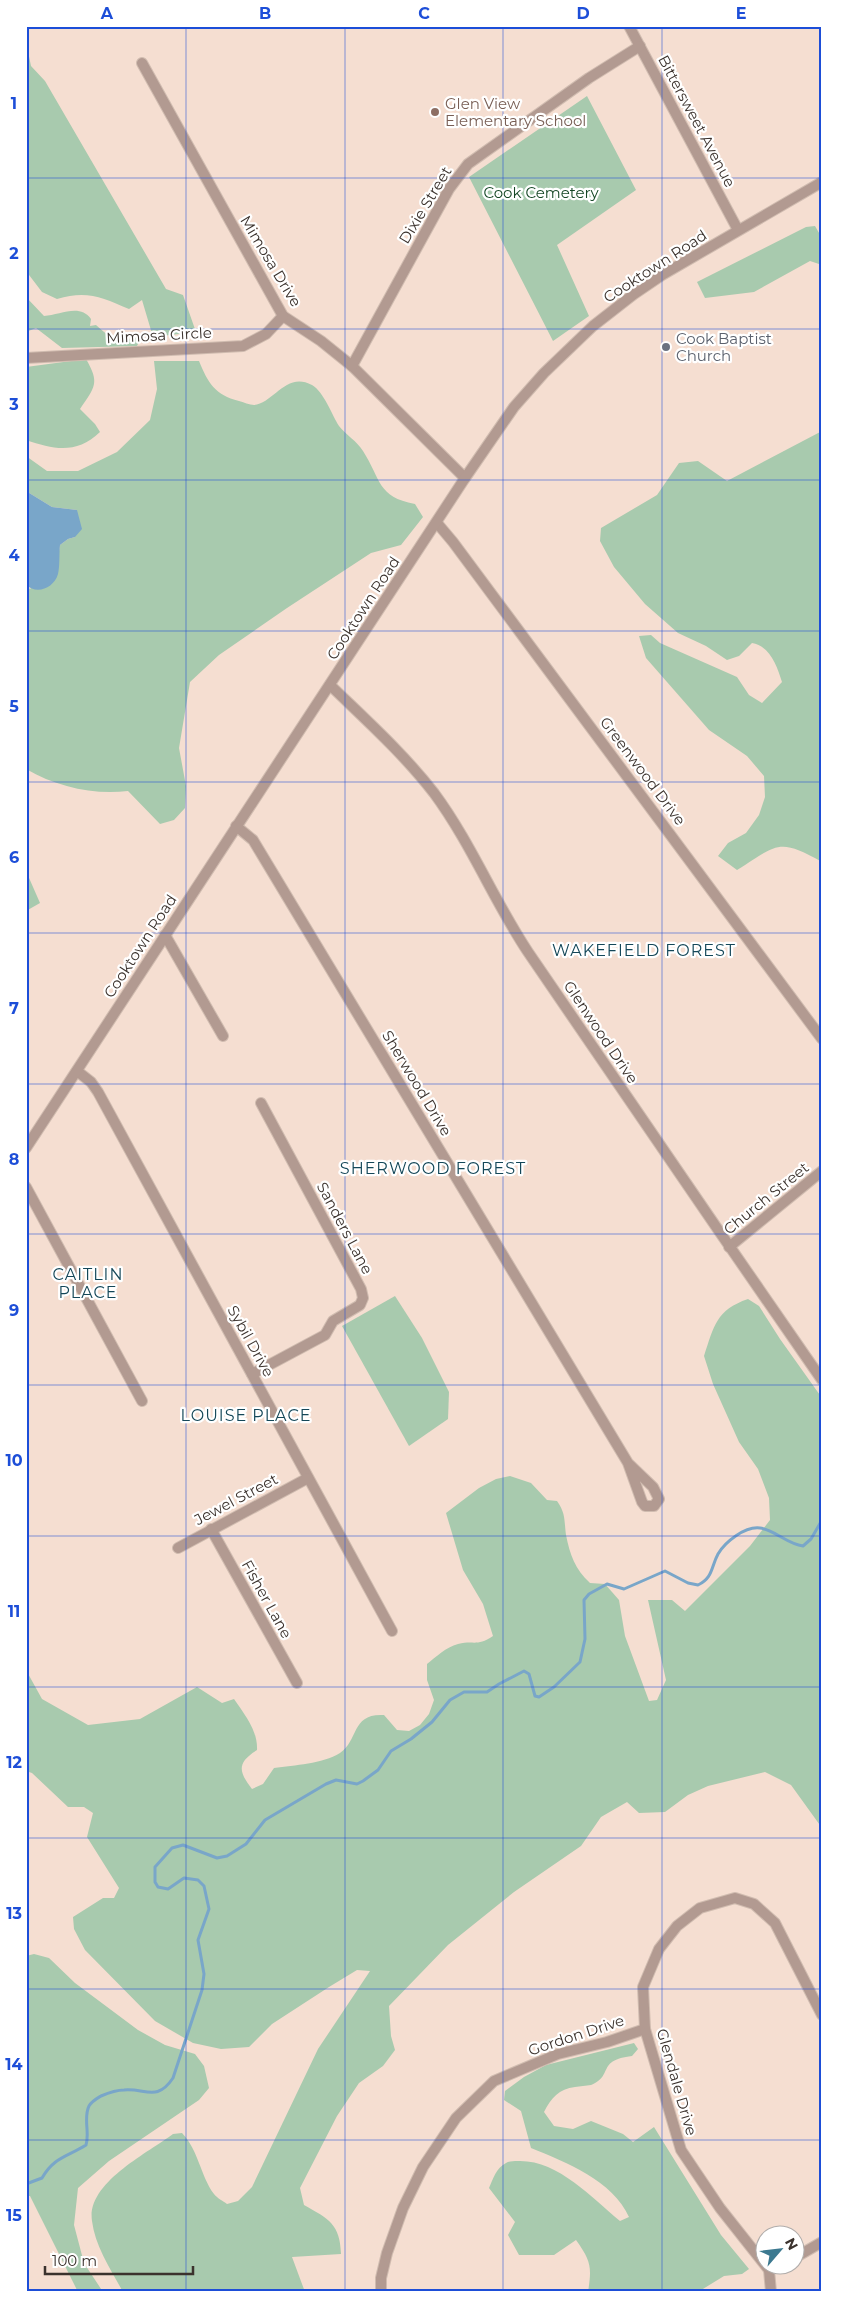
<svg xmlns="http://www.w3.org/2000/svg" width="848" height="2318" font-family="Montserrat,sans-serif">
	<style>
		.green { fill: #a8caae }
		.water { fill: #79a6c9 }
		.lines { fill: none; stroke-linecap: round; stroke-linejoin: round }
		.stream { stroke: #79a6c9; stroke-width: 3 }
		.minor-casing { stroke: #d0bcb0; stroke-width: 12 }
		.minor { stroke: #b29a91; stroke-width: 10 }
		.grid { fill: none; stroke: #1d4ed8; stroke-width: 1; stroke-opacity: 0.55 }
		.education-dot { fill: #8d6e63; stroke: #fff; stroke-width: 2 }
		.worship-dot { fill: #6b7280; stroke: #fff; stroke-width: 2 }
		.labels { text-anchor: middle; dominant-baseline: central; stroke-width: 4.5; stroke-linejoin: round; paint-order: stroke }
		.education-label { font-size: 15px; fill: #785e54; stroke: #fff; text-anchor: start }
		.street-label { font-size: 15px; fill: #3b322d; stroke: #fff }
		.park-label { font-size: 15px; fill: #144624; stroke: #fff }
		.worship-label { font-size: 15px; fill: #5b616d; stroke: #fff; text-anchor: start }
		.neighbourhood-label { font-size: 16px; letter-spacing: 1px; fill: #144758; stroke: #fff }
		.neatline { fill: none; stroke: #1d4ed8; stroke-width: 2 }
		.grid-label { font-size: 16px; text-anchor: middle; font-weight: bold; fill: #1d4ed8 }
	</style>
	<rect width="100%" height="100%" fill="#f5ded1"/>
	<g class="green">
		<path d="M26,42L31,66L45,81L166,289L183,295L196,332L153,337L142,300L129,309C102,297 86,290 57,299L42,292L26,271Z"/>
		<path d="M587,96L636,190L557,245L589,316L553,341L469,177Z"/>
		<path d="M815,226L822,238V265L810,261L754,292L705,298L697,282L806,227Z"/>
		<path d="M26,297L44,316C60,315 80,303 91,319L90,326L96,325C111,339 115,341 136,338L139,342L137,346L62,348L36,328L26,332Z"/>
		<path d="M86,359C100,383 95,387 80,409L95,424L100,432C77,454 55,450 26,440V367Z"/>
		<path d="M154,361H199C208,383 215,395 239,401C243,402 250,405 254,405C274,403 286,371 312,385C324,392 332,415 339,426C346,435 357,441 363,451C381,479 377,497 415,504L423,517L401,545L371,553L287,608L219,655L190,682L179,748L186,786L185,808L174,820L160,824L128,791C93,795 57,787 26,769V585L30,589L58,558L60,545L68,539L75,537L77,510L52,507L26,491V456L47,471H78L117,452L150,420L157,389Z"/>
		<path d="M822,431V862C778,837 777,845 737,870L718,856L728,843L746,833L759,815L765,797L764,776L747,756L709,730L646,658L639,636L651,635L660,643L737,677L749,695L762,703L782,682C777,666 770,646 752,643L739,656L727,660L706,646L678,633L645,604L614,567L600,541L601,528L657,495L679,463L698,461L727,481Z"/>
		<path d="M26,871L40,903L26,911Z"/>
		<path d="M395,1296L422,1338L449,1392L448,1419L409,1446L342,1326Z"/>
		<path d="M748,1299L759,1306L780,1339L822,1398V1828L791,1785L765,1772L708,1786L688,1795L665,1812L639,1813L627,1802L601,1817L581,1846L514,1892L448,1945L389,2006L391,2036L395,2050L383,2066L359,2083L337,2116L300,2188L304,2205C329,2219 340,2224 341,2254L292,2257L305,2292H123C111,2270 95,2246 92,2221C86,2183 148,2153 173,2134L182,2133C199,2151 200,2175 214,2194C217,2198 223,2201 227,2204L238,2201L252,2187L318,2049L370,1971L357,1970L329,1987L272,2024L249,2047L221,2049L193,2043L155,2021L85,1950L74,1929L73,1917L103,1898H114L119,1888L87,1837L93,1813L84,1807H68L32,1773L26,1771V1670L42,1699L88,1725L140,1719L197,1687L222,1703L234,1699C245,1715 258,1731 257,1750C236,1763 239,1772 252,1789L263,1784L274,1768C295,1765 322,1764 340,1753C359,1740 351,1713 384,1715L397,1730L409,1731L420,1725L429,1714L434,1700L427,1680V1664C436,1657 446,1647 458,1644C474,1640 477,1647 493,1636L483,1604L463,1570L446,1513L479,1488L496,1479L510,1476L531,1483L547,1500L557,1501C566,1514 564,1520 566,1535C570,1555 575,1569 590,1583L605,1584L619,1600L625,1636L649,1701L657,1700L666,1680L648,1600H672L685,1611L750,1546L770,1520L769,1498L758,1469L739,1442L713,1384L704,1356C714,1326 716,1310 748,1299Z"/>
		<path d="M34,1954L49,1958L75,1983L138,2030L165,2045L195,2054L204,2066L209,2088L199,2100L109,2161L78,2188L74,2225L84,2263L103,2292H78L30,2196H26V1956Z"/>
		<path d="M634,2043L638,2049L632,2056C596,2060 614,2076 591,2085C586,2086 580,2086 575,2087C559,2089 551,2098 544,2112L554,2126L573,2129L591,2121L623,2134L633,2142L654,2127L721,2235L749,2269L742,2274L724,2276L698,2292H588C592,2267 591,2261 576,2240L554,2255H519L508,2235L515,2222L489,2188C493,2179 496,2168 506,2163C509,2161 514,2161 517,2161C557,2159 591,2197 620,2221L629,2217C613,2181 566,2162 531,2148L521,2111L504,2100L505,2091L524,2077L546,2065Z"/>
	</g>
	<path class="water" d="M26,491L52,507L77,510L82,529L75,537L68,539L60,545C59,554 60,566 58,574C54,588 37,595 26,585Z"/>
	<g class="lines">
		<path class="stream" d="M26,2184L42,2178C54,2157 67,2157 86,2145C90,2133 83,2118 89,2106C92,2101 96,2099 101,2096C108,2093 116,2090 124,2090C146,2088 157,2102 173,2078L202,1990L204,1974L198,1940L209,1909L204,1886L198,1880L184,1878L168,1889L158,1887L155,1882V1867L172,1848L183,1845L217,1858L227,1856L246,1844L265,1820L326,1784L336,1780L357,1784L363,1781L378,1770L391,1751L411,1739L432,1722L450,1700L464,1692H487L499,1684L524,1671L529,1674L535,1696L539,1697L554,1687L580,1662L585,1639L584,1600L589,1594L607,1584L624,1589L665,1571L688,1583L698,1585C713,1578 711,1567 718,1554C725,1542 745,1526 760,1528C775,1530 787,1544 803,1546L811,1539L822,1520"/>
		<g class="minor-casing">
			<g id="minor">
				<path d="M629,26L738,230"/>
				<path d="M142,63L283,316L321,341L352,366L465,478"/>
				<path d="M26,358L243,346L266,334L283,316"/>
				<path d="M352,366L449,189L468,164L589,78L640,46"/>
				<path d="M437,523L453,542L822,1039"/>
				<path d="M330,685C366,720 403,753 434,793C471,843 494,901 528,952C626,1095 723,1238 822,1380"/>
				<path d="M236,826L253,840L628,1463L642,1502L645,1506H654L659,1499L653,1487L628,1463"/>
				<path d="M165,935L223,1036"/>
				<path d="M77,1071L91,1082L98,1092L392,1631"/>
				<path d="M26,1148L465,478L514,407L544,373L593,326L634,294L662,275L822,182"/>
				<path d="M26,1187L142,1401"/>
				<path d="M729,1247L822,1171"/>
				<path d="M252,1374L325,1335L333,1321L360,1305L363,1298L361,1289L261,1103"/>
				<path d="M211,1529L297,1683"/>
				<path d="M178,1548L308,1478"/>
				<path d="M796,2257L822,2242"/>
				<path d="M769,2270L779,2266"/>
				<path d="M381,2292V2278L387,2253L403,2208L423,2167L456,2118L494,2081L558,2054L607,2042L645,2029"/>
				<path d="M771,2292L769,2270L720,2208L681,2150L645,2029L643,1987L659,1949L677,1926L700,1908L735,1898L754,1904L775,1923L822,2015"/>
			</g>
		</g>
		<use href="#minor" class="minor"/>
	</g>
	<path class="grid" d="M186,26V2292M345,26V2292M503,26V2292M662,26V2292M26,178H822M26,329H822M26,480H822M26,631H822M26,782H822M26,933H822M26,1084H822M26,1234H822M26,1385H822M26,1536H822M26,1687H822M26,1838H822M26,1989H822M26,2140H822"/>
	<circle class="education-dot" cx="435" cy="112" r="5"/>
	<circle class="worship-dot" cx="666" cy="347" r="5"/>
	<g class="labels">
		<g class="education-label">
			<text x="445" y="103">Glen View<tspan x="445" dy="17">Elementary School</tspan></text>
		</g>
		<g class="street-label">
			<text transform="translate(697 121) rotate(62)">Bittersweet Avenue</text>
			<text transform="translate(425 205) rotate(-59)">Dixie Street</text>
			<text transform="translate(271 261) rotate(59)">Mimosa Drive</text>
			<text transform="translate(655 266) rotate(-33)">Cooktown Road</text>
			<text transform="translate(159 335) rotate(-3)">Mimosa Circle</text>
			<text transform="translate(363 608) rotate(-57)">Cooktown Road</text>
			<text transform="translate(643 771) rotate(53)">Greenwood Drive</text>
			<text transform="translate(140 946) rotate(-57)">Cooktown Road</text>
			<text transform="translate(601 1032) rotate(56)">Glenwood Drive</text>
			<text transform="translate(417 1083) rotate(59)">Sherwood Drive</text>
			<text transform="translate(766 1198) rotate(-39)">Church Street</text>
			<text transform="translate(345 1228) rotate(62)">Sanders Lane</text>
			<text transform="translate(251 1341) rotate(61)">Sybil Drive</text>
			<text transform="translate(236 1499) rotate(-28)">Jewel Street</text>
			<text transform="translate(267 1599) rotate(61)">Fisher Lane</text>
			<text transform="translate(576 2035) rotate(-18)">Gordon Drive</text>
			<text transform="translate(677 2082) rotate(74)">Glendale Drive</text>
		</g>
		<g class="park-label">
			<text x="541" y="192">Cook Cemetery</text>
		</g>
		<g class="worship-label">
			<text x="676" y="338">Cook Baptist<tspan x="676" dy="17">Church</tspan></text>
		</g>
		<g class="neighbourhood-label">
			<text x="644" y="950">WAKEFIELD FOREST</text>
			<text x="433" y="1168">SHERWOOD FOREST</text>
			<text x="88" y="1274">CAITLIN<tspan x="88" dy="18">PLACE</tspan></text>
			<text x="246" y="1415">LOUISE PLACE</text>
		</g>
	</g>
	<rect width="848" height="2318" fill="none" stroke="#ffffff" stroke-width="55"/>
	<g transform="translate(780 2250) rotate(62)"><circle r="24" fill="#ffffff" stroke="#b1adab"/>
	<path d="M0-4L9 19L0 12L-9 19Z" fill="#3c7990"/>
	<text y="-8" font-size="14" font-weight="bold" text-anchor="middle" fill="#3b322d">N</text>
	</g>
	<path d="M45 2266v8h148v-8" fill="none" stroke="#3b322d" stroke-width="2.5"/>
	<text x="52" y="2266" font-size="15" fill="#3b322d" stroke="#ffffff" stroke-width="4" paint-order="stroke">100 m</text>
	<rect x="28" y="28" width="792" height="2262" class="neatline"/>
	<g class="grid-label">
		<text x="107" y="19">A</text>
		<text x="265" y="19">B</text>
		<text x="424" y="19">C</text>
		<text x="583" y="19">D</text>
		<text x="741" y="19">E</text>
		<text x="14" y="109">1</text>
		<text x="14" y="259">2</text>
		<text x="14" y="410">3</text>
		<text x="14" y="561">4</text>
		<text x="14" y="712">5</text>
		<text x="14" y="863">6</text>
		<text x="14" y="1014">7</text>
		<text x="14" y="1165">8</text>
		<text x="14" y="1316">9</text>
		<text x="14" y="1466">10</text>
		<text x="14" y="1617">11</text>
		<text x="14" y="1768">12</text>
		<text x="14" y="1919">13</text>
		<text x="14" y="2070">14</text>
		<text x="14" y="2221">15</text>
	</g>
</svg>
